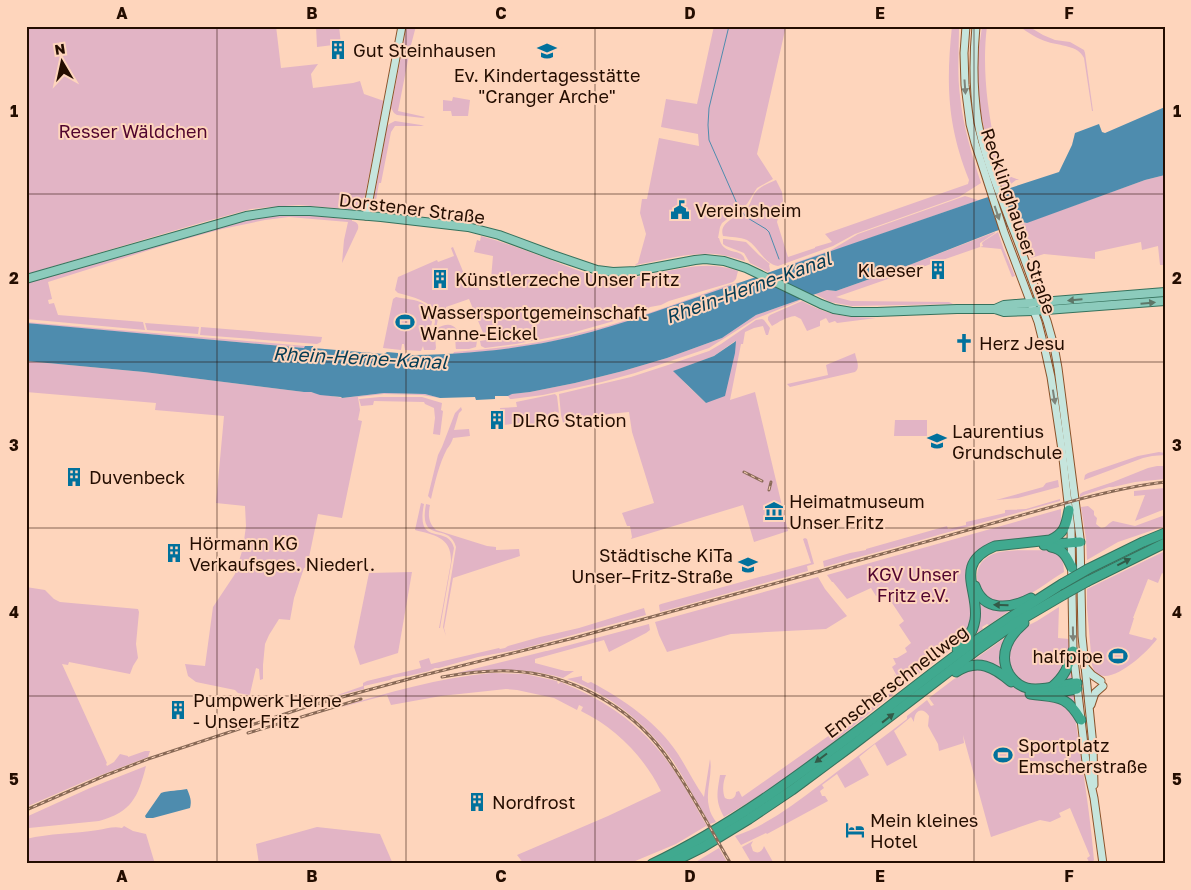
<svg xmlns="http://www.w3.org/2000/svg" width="1191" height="890" font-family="'Golos Text',sans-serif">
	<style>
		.green { fill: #e2b4c5; fill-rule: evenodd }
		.water { fill: #4e8cae }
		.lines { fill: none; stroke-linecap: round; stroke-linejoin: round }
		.stream { stroke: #4e8cae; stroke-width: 1 }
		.secondary-casing { stroke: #8b522a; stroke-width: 9 }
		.primary-casing { stroke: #36725d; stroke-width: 10 }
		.highway-casing { stroke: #36725d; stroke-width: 11 }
		.secondary { stroke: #c6e5dd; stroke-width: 7 }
		.primary { stroke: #8ccbbc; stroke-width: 8 }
		.highway { stroke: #40a98f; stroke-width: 9 }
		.rail-casing { stroke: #896a57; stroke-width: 3 }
		.rail { stroke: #fed5bc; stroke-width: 1; stroke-dasharray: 4; stroke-linecap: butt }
		.highway-bridge-casing { stroke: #36725d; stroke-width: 11; stroke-linecap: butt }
		.highway-bridge { stroke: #40a98f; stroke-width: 9 }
		.oneway { fill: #7d847a }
		.oneway2 { fill: #5d7667 }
		.oneway3 { fill: #325b48 }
		.grid { fill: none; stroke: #240d00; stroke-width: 1; stroke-opacity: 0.55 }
		.labels { text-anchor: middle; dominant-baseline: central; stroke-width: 4; stroke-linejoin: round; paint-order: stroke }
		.poi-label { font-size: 18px; fill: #240d00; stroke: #fed5bc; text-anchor: start }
		.park-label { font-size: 18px; fill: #50042e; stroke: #fed5bc }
		.street-label { font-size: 18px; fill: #240d00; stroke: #fed5bc }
		.water-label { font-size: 19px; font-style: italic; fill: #033b53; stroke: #fed5bc }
		.neatline { fill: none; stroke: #240d00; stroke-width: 2 }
		.grid-label { font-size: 16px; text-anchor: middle; font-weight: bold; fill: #240d00 }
	</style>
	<rect width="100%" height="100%" fill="#fed5bc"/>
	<g class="green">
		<path d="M26,26H276L281,68L318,64L311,74L313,88L353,83L360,81L364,94L384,101L363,205L359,210L299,205L270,207L251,209L200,223L44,269L46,276L229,223L273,214H296L352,220V221C357,222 359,224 358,229L343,261L342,263L344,240L348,222L289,217L265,220L222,229L175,242L48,282L52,299L48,300L49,304L54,303L58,315L143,322L145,330L26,319Z"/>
		<path d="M316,26H339L341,44L317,47Z"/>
		<path d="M407,26H416L411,45L398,111L425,117L423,118L397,115L394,113L391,108Z"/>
		<path d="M714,26H786L757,154L773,179L757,188L747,204L722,223L720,227L718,238H719C724,258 743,246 745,261C735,258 725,255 715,254C688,252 661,261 634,265L638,263L646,234L640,213L642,199H647L659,138L699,146L698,134L661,127L666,99L697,104Z"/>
		<path d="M952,26H959C959,50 957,73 960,96C963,126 972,155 981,183L959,197L855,234L833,246L778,266C764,264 758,246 747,240C740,237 731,237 723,236C718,221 740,217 748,207C751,203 752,197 755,193C760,186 769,183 776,180L782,192L783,201L777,222L788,257L815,248V247L832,242L825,234L968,184L969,180C947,125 946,84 952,26Z"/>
		<path d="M982,26H987C982,66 987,106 995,145C997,152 997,161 1000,167C1003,175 1012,177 1019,180H1016L1003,190C987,147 976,107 978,61C978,49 981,38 982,26Z"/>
		<path d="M1019,26H1028L1043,35L1055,40L1070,42L1084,50L1085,53L1093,111H1092L1084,58C1078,45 1060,46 1048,42C1038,39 1028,33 1019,26Z"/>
		<path d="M453,97L470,100L468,116H452L451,111H443V100L452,101Z"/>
		<path d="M395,121L421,125L424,126H395L391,132L381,183H379L376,200L374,199L387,127L389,124Z"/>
		<path d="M1165,175V265H1160L1158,246L1142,250L1141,242L1095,252V259L1044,254L1031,258L1017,226L1145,180Z"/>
		<path d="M965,196L978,200L982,199L770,273L780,268L831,250L858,234Z"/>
		<path d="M995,232V233L980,243V247L983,246L982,243L984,241L998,232L1004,250L1015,276L1012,277L1001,249L980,247L836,297L851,301L949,302L953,304L852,306L830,302L815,294L827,290L836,291L912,264Z"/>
		<path d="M481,236C503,242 524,250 546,258C567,266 587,276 611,278C655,281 694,255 738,271L736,279L733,282L669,301L661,305L650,307L639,313L624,317L621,319L568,334L516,344L485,348L481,346L480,341L486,340L469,299L446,307V309L441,315C429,301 414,297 398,293L395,290L398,277L437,260L438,262L454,256L451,248L453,247L469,286L474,283L478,285L479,290H490L493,256L474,252L477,240L480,241Z"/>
		<path d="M723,239H725L746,242L759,255L770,264L769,265L770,270L768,272L750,263L744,253L726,246L723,244Z"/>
		<path d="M742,282C686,302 629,324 571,337C532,347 493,351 453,354L454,352C492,349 530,345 567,336C623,324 677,303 731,284Z"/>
		<path d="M396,297C405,299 416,299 424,304C429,308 433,316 432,322C431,329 427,330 435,336L436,348L435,350H424L423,346L421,351L405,350L404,344H402L401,350L383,348L393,299Z"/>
		<path d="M799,300H800L799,301L755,319L709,348L635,373L602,382L543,395L512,399H510L508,396L511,394L530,392L575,383L623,371L667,358L722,338L756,315Z"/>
		<path d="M802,301C830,316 845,317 876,318L837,323L835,321L829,323L826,318L820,321V326L807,331L801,319L795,316C786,317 779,322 772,326L768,320V317L770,315Z"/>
		<path d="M434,312L438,319L436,329C451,320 458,326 462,342L477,341L476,347L469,349H456C455,342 457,332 447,329L437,333H434L433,330L435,322L433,313Z"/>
		<path d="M762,319L764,320L770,328L768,335H766L763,326L754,328L745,332L743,344H741L730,400L755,392L788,531L754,542L743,505L631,539L632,537L630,526H627L622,513L654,503L632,432L629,412L609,414L563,423L561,415L559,394L631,377L668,365L709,351L721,344L756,320ZM735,341L706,403L688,386L674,371L714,356Z"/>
		<path d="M26,322L305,346V348L33,324L26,323Z"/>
		<path d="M145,323L199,327L198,334L147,330Z"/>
		<path d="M201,327L322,337L321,342L317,344L200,335Z"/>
		<path d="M855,353C856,359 861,368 855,372L790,387L787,384L828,375L826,365Z"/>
		<path d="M26,361L144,372L304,392H310L343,398L384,393L425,394L440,398L422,395L384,394L358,397L360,410L358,420L362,421L342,518L318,514L307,567L304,568L294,598L290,620L279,619L269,635L265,644L263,665V679L260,680L259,669L256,668L250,694L249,695L238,693L235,690L196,682L188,676L185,664L205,666L213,607L235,574L243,548L246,526L245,506L216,503L224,416L155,410L156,403L26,392Z"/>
		<path d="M555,394L557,396L559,413L554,411L556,414L555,418L559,423L537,427L536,426C526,421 514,424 502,425L500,408L517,407L516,402Z"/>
		<path d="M380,397H422L442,403L441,410L443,411L440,435L433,434L435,418L434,408L425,404L424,402L374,401L373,405L361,406L359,399Z"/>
		<path d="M461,407L462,410L459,413L454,430L469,429L470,436L453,438C452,442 450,445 447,449C439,464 435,482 431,499L428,496L438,455L442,447L455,413Z"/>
		<path d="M895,420H927V436H894Z"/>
		<path d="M1159,452L1165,453V455L1152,456L1143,458L1084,480L1085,475L1088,473L1138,456Z"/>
		<path d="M1157,466H1165V479L1135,482L1113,487H1109L1084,495L1080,497V494L1083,492L1113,482L1148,468Z"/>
		<path d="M1058,480L1059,487L1018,498L996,500L1043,487L1046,483Z"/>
		<path d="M1165,488V509L1135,521L1145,495L1134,496V491Z"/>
		<path d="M1060,499V501L938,535L935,536C898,547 861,556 824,567L823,561L850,553L866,550V549L947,526L948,529L966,525V522L1005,513V510L1026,509Z"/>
		<path d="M421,503L424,504C415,549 448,523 454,548L440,628H439L451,562C452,537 434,535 415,530Z"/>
		<path d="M426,504L430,505C428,515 428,522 436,530L487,546L496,547V550L519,549L520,556L453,578L444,628L446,636L443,627L456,547C449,521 418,546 426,504Z"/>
		<path d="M1088,506L1094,511V515L1097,518L1096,524L1101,528C1107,528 1108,523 1113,521L1135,526L1165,515V526L1118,542L1087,560L1086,539L1081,507Z"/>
		<path d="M1061,509V523L1053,535L980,550C977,559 968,579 968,587C968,600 974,612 970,626C963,645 930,665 913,678L908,671L906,672L911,680C883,702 855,725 827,747C795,773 760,796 724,817C715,801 717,793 720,775H726C723,781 722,792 725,798C731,801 736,798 736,792L739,791L742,797L844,725V723L862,714L893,691C897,686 897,680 894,674L898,678L892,667L896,664L893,658H897L907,652L905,648L911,643L899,625L904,621L884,591L876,596L871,588L847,599L833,582H832L827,575Z"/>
		<path d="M805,538L807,539L814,564L807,566L808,571L660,612L659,605L661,604L811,563L803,539Z"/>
		<path d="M1048,550C1061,552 1064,561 1064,572C1046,582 1029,599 1007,603C980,607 964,568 991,555C1006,548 1032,551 1048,550Z"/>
		<path d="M1165,551V575L1162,573L1158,583L1148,579L1133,618H1134L1129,634L1152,640L1154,637L1157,639C1147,653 1101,696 1092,665L1087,608V589Z"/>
		<path d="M412,572L398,653L360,665L354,647L369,573Z"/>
		<path d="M818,577L825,589L847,616L826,629L731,634L667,652L659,635L655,622Z"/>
		<path d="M26,587L45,590L54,599L60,602L138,609L139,612L136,644L138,658L133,666L130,674L69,662L68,665L62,664L107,763L106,764L107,766L114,762L120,754L128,756V757L145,751H150L148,757L88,780L26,807Z"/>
		<path d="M977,594L1013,608L989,625L987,624L982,627L983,629L972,636Z"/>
		<path d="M1059,607L1058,638L1069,639L1071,665L1077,710L1075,717C1082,765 1090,812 1094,860L1091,864H1090L1087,858L1090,856L1070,808L1059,813L1061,817L1050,822L1040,820L991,837L963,735L964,743L939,751L938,744L928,726L929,716C922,706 914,711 914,722L911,717L894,731L907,755L887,766L875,744L859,757L869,775L845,788L837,774L822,785L824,788L820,791L822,796H825L828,801L767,834L766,833L741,845L735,836C768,825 794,804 821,784C849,762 879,741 907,719V716L927,700L931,706L934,705L929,698L954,679L963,675L968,664L1009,635L1037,621Z"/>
		<path d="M644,608L646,615L521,649L478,657L439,668H435L429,671L408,676H404L393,678L390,680L364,686V689L332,697L363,686V683L367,681L421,668L419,661L429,658L431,664L499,648L500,649L505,648L508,646L540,637L579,628Z"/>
		<path d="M649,624L650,630L646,633L609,652L604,640L535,659V663L565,671H574L563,678C524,667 492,669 453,674L546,651H547Z"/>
		<path d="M492,673L525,674L557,681L558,684L561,682L565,684C600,698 631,718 656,747C677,771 692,800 708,828L706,826L676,844L628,864H524L517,855L608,816L661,791C644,757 616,728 581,711L583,707L579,705L577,710L554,698L517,690L506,689L441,696L391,705L387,695L338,708C388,692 439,678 492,673Z"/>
		<path d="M582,676V680L588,683L591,682C623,699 658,723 678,754C687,768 694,783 704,797L710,759C713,775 705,791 709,807C710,813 713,817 716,822L710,824C697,803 686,781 673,761C647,724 610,694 567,679Z"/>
		<path d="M146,766C138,797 132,812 99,821L29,828L26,830V817L90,788Z"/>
		<path d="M124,826L133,831L146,834L155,864H26V839C50,833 74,834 98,830C106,829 113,826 122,828Z"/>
		<path d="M317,827L380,834L393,864H259L256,844Z"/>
		<path d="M753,841L751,845L753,851C758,854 762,852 764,846L773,862L769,864H752L742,847Z"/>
		<path d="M719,848L728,864H694V863Z"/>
	</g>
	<g class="water">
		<path d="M1165,107V175L1145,180L1027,223L1022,222L996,231L912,264L836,291L827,290L756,315L722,338L667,358L623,371L575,383L530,392L512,394L508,396H495V399L476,400L475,397L440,398L425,394L384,393L342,398L341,397L320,395L311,392H304L144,372L26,361V323L304,348L305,346H313V348L384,354L387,352L398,353V355H400C452,355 503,351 553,341C579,336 605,328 631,320L982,199L1004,192L1007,189L1059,172L1072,145L1075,133L1099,124L1102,132L1105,133Z"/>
		<path d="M736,341L735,353L725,396L706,403L673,371L714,356Z"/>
		<path d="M187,789C190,796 192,801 190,808L153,818H146L145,816L161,793C169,790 179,791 187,789Z"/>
	</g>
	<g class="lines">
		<path class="stream" d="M729,26L709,108L708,125L709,140L738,206L746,217L766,229L769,232L779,259"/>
		<g class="secondary-casing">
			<g id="secondary">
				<path d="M966,26L964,53L965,85L970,124L975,143L1004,232L1038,322L1045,350L1051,377L1062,450L1071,529L1073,651L1086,762L1094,798L1103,864"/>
				<path d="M976,26C973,58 973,90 978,122C984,157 999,191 1011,224C1024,256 1035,289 1047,321L1054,346L1058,368L1080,538L1082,636L1093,746L1094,785"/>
				<path d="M366,216L402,26"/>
				<path d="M1085,667L1092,675L1101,681"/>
				<path d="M1091,705L1095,693L1103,686"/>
			</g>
		</g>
		<g class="primary-casing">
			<g id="primary">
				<path d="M26,279L246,216L279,211H310L381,217L468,227L499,235L553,255L597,270L613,272L636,271L695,260L705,259L724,261L746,268L821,304L834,309L852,312H877L957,309H995L1004,312L1033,311L1165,301"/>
				<path d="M995,309L1004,305L1165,292"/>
			</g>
		</g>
		<g class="highway-casing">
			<g id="highway">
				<path d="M1044,545L1080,542"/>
				<path d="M1051,547C1063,549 1067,557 1072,568"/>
				<path d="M1088,569L1143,542L1165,533"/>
				<path d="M1088,581L1165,543"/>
				<path d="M975,586C984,612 1010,609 1031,598"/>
				<path d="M1024,623C1009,636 998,654 1009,674C1013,680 1019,686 1027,688C1041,692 1062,684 1077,683"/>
				<path d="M957,649C966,642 973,632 975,620C980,591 952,564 995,546L1050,540C1065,533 1066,525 1069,510"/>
				<path d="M956,672C978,658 994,667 1011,682"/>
				<path d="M1052,687C1065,676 1068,667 1073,651"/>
				<path d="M1053,693L1077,689"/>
				<path d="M1030,694C1057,698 1066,694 1081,720"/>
				<path d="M652,864C730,827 799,775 868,723C903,696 938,668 974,642C1003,622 1032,603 1062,584"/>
				<path d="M669,864L703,847L749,819L792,790L850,747L977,650L1017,622L1063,595"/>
			</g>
		</g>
		<use href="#secondary" class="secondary"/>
		<use href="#primary" class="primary"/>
		<use href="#highway" class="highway"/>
		<g class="rail-casing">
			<g id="rail">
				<path d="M744,472L762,481"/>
				<path d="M769,490L771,482"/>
				<path d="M442,677C465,673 488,670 511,671C570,674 628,705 664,753C689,787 709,827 731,864"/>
				<path d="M248,733L361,699"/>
				<path d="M26,810L104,776L148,759L309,706L420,676L574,638L817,572L1080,499C1108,492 1136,485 1165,482"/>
			</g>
		</g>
		<use href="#rail" class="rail"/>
		<g class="highway-bridge-casing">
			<g id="highway-bridge">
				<path d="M1062,584L1088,569"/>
				<path d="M1063,595L1088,581"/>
			</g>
		</g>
		<use href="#highway-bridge" class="highway-bridge"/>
	</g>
	<defs><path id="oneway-solid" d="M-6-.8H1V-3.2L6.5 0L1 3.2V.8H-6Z" transform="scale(1.25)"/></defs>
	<g class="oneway">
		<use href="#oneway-solid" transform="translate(965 87) rotate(86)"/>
		<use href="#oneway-solid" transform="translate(997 213) rotate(71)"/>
		<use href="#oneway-solid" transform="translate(1054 397) rotate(81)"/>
		<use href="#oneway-solid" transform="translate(1073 634) rotate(89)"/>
	</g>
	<g class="oneway2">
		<use href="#oneway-solid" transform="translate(1075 300) rotate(175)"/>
		<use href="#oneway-solid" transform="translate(1148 303) rotate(-5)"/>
	</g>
	<g class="oneway3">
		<use href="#oneway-solid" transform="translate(1124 562) rotate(-27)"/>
		<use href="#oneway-solid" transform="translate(1001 605) rotate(-178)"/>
		<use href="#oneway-solid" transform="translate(888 718) rotate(-38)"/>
		<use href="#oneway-solid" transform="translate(821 758) rotate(143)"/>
	</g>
	<path class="grid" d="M217,26V864M406,26V864M595,26V864M785,26V864M974,26V864M26,194H1165M26,362H1165M26,528H1165M26,696H1165"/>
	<defs>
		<g id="building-bare" transform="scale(1.5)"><path d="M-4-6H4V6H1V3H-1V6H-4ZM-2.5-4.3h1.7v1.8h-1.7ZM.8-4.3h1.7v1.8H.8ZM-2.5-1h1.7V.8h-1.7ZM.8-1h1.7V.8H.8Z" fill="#01719c" stroke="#fed5bc" stroke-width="2.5" paint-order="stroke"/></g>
		<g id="school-bare" transform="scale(1.5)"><path d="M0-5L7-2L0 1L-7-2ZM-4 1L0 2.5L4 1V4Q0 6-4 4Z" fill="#01719c" stroke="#fed5bc" stroke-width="2.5" paint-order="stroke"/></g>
		<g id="civic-bare" transform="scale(1.5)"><path d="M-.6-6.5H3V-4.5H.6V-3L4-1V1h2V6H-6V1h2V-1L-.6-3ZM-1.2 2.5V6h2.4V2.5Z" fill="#01719c" stroke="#fed5bc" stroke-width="2.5" paint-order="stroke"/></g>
		<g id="stadium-bare" transform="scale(1.5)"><path d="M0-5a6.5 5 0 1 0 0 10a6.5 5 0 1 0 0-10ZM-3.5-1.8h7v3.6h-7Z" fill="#01719c" stroke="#fed5bc" stroke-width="2.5" paint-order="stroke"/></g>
		<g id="church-bare" transform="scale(1.5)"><path d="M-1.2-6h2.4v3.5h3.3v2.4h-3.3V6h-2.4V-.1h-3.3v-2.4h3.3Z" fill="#01719c" stroke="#fed5bc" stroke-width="2.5" paint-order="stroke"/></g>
		<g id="museum-bare" transform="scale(1.5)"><path d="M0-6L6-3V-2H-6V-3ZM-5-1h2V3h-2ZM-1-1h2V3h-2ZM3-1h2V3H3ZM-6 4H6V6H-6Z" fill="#01719c" stroke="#fed5bc" stroke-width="2.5" paint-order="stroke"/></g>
		<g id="hotel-bare" transform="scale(1.5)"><path d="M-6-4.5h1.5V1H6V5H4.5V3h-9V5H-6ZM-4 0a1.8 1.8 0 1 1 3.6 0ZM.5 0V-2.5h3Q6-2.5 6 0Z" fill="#01719c" stroke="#fed5bc" stroke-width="2.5" paint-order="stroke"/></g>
	</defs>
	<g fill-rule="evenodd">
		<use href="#building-bare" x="338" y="50"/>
		<use href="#school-bare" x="547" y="51"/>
		<use href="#civic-bare" x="680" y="210"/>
		<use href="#building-bare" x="938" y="270"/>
		<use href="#building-bare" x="440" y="279"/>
		<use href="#stadium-bare" x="405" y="322"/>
		<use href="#church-bare" x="964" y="343"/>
		<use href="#building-bare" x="497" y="420"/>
		<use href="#school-bare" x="937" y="441"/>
		<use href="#building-bare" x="74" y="477"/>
		<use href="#museum-bare" x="774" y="511"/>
		<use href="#building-bare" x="174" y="553"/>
		<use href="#school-bare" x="748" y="565"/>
		<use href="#stadium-bare" x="1118" y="656"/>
		<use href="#building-bare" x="178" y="710"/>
		<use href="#stadium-bare" x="1003" y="755"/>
		<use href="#building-bare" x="477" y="802"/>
		<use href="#hotel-bare" x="855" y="830"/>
	</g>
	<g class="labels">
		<g class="poi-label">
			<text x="353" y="50">Gut Steinhausen</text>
			<text x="547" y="75" text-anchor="middle">Ev. Kindertagesstätte<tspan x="547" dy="21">"Cranger Arche"</tspan></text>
			<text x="695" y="210">Vereinsheim</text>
			<text x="923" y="270" text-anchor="end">Klaeser</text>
			<text x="455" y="279">Künstlerzeche Unser Fritz</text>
			<text x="420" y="312">Wassersportgemeinschaft<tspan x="420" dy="21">Wanne-Eickel</tspan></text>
			<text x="979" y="343">Herz Jesu</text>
			<text x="512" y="420">DLRG Station</text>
			<text x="952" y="431">Laurentius<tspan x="952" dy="21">Grundschule</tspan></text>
			<text x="89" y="477">Duvenbeck</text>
			<text x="789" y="501">Heimatmuseum<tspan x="789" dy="21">Unser Fritz</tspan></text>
			<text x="189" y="543">Hörmann KG<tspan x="189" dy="21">Verkaufsges. Niederl.</tspan></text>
			<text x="733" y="555" text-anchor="end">Städtische KiTa<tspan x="733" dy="21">Unser–Fritz-Straße</tspan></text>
			<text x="1103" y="656" text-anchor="end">halfpipe</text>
			<text x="193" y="700">Pumpwerk Herne<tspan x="193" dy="21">- Unser Fritz</tspan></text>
			<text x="1018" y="745">Sportplatz<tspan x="1018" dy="21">Emscherstraße</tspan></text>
			<text x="492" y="802">Nordfrost</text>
			<text x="870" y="820">Mein kleines<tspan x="870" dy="21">Hotel</tspan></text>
		</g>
		<g class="park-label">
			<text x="133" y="131">Resser Wäldchen</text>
			<text x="913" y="574">KGV Unser<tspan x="913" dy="21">Fritz e.V.</tspan></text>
		</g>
		<g class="street-label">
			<text transform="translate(412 208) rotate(7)">Dorstener Straße</text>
			<text transform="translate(1019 221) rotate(71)">Recklinghauser Straße</text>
			<text transform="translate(896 681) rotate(-37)">Emscherschnellweg</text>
		</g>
		<g class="water-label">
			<text transform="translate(748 287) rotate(-20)">Rhein-Herne-Kanal</text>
			<text transform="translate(360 357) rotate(3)">Rhein-Herne-Kanal</text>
		</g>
	</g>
	<rect width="1191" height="890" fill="none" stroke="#fed5bc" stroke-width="55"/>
	<g transform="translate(62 62) rotate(351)" stroke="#fed5bc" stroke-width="4" paint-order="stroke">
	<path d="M0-4L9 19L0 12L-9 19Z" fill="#240d00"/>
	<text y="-8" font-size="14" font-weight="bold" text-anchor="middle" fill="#240d00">N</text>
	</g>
	<rect x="28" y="28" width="1136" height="834" class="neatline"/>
	<g class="grid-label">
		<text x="122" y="19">A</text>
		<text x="312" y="19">B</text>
		<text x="501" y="19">C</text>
		<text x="690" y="19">D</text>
		<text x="880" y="19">E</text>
		<text x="1069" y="19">F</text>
		<text x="14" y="117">1</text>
		<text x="1177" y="117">1</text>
		<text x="14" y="284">2</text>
		<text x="1177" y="284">2</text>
		<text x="14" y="451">3</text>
		<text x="1177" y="451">3</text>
		<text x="14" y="618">4</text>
		<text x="1177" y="618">4</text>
		<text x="14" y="785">5</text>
		<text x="1177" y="785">5</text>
		<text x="122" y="882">A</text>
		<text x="312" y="882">B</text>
		<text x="501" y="882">C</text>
		<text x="690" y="882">D</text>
		<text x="880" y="882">E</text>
		<text x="1069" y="882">F</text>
	</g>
</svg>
